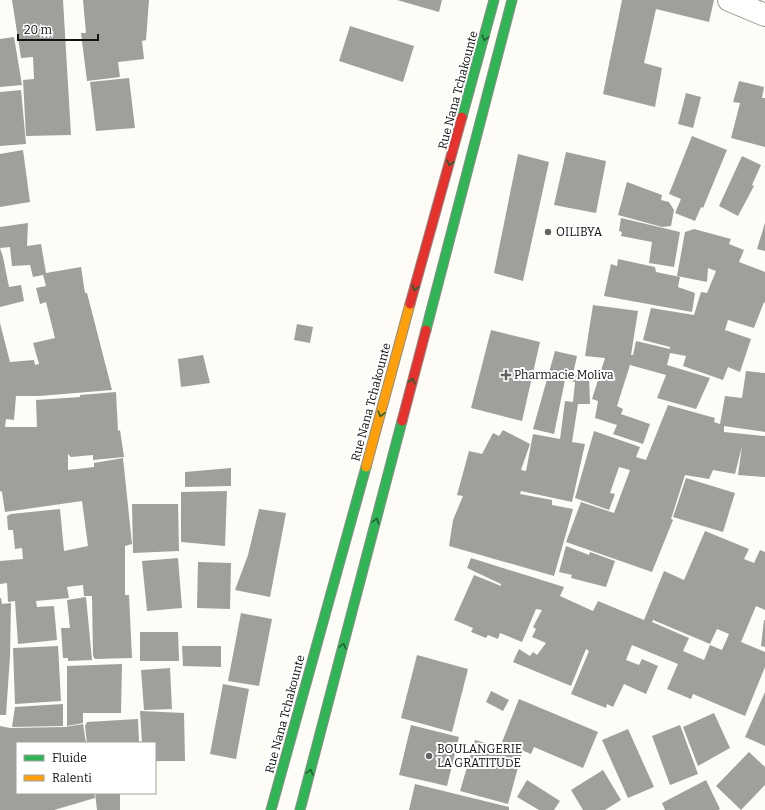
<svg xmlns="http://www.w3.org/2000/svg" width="765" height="810" font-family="Bitter,serif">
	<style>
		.building { fill: #a19f9c; fill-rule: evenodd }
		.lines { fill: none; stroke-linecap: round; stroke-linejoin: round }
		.street-casing { stroke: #979795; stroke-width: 24 }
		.fast-casing { stroke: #8e8d8b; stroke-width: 11 }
		.slow-casing { stroke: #8e8d8b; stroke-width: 11 }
		.jam-casing { stroke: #8e8d8b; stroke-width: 11 }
		.street { stroke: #fffffe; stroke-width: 22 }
		.fast { stroke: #30b455; stroke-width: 9 }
		.slow { stroke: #ff9f0a; stroke-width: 9 }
		.jam { stroke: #e5322d; stroke-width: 9 }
		.oneway { stroke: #206233 }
		.poi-dot { fill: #646362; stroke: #fff; stroke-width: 1.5 }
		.labels { text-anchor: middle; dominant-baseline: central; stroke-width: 4; stroke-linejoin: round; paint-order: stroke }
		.street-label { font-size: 12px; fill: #111; stroke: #fff }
		.poi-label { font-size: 12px; fill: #111; stroke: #fff; text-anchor: start }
	</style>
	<rect width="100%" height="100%" fill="#fdfcf7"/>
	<g class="building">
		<path d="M12,0H63L71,135L26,136L23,80L34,79L33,57L21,58Z"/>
		<path d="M83,0H149L146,40L142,41L144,59L118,62L120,77L87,81L81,33H86Z"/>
		<path d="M397,0H442L439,12Z"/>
		<path d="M622,0H714L709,22L656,9L644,63L662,68L655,107L603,94Z"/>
		<path d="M350,26L414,46L403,82L339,61Z"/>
		<path d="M14,37L22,85L0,87V39Z"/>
		<path d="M129,78L135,128L96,131L90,82Z"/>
		<path d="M739,81L764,87L762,98H765V147L731,138L740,103L733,102Z"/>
		<path d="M21,90L26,144L0,146V92Z"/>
		<path d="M686,93L701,97L693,128L678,124Z"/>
		<path d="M692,136L727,150L703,208L701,207L695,221L675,213L681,199L669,194Z"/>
		<path d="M23,150L30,202L0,207V154Z"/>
		<path d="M566,152L606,161L596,213L554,205Z"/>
		<path d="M518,154L549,162L523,281L494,273Z"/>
		<path d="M742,156L761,165L752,185L754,186L738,216L719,206Z"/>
		<path d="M627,182L662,195L661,200L669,202L674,210L671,226L662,227L618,215Z"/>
		<path d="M621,218L680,232L674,267L649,263L652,242L621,236L622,232L619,231Z"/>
		<path d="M28,223L27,246L41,244L46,273L81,267L85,293H87L112,390L39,396H16L14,420L6,419L5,427H37L36,400L80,397V395L116,392L118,431L120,430L124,457L93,460V455L71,457L68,454V470L94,467V463L123,458L132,544L125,546V595H129L132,658L95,659L93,656L92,596H84L83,585L67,587L69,598L36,601L37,607L54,606L57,640L18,644L15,601L8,602L7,583L0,584V561L23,559L22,548L15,549L13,530H8L7,516L11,514L60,509L64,551L88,546L82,501L5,512L2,492L0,491V323L10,362L34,360L35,365L39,364L33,343L55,338L46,302L40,304L36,288L46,286L43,275L33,277L30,265L12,266L10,247L0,248V227Z"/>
		<path d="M765,223V251L757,249Z"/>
		<path d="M694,229L731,239L729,244L744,250L739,262L765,272V303L764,302L754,328L728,320L725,330L751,339L740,372L728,367L723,380L683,366L686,356L670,353L667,365L710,378L696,409L657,398L666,375L630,365L617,406L623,409L621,414L650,424L643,444L613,434L617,425L595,418L598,401L592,399L605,358L585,356L593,305L638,311L631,355H633L636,341L670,349V347L643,340L651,308L694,315L701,292L707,293L716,271L708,268L707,282L677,276L685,232Z"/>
		<path d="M0,248L3,257L9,287L21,285L24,301L0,307Z"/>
		<path d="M618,259L655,267L656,272L680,277L678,287L695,293L692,312L604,296L611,264L617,266Z"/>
		<path d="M297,324L313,327L310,343L294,340Z"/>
		<path d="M491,330L540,342L522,421L471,408Z"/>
		<path d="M555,351L577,356L573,374L589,376L590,404H578L572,442L585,444L572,502L521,491L520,494L552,500V505L573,509L554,576L449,546L453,520L463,496L457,495L469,451L482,454L493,433L499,436L503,430L530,444L521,470L526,471L533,434L560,439L565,401L573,402L575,382L565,380L554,434L533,429Z"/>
		<path d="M203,355L210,383L181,387L178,359Z"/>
		<path d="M746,371L765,373V432L724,426V432L765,436V477L738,475L742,446L735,474L713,470L709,479L685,475L671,519L673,520L652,572L566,542L581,502L614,513L630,470L619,467L610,493L615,494L609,510L575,498L594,431L640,447L636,457L646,460L668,405L715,418L714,422L720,424L725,396L742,398Z"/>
		<path d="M231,468V486L185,487V472Z"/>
		<path d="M686,478L735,493L723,532L673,517Z"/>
		<path d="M227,491L225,546L181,542V492Z"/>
		<path d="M132,504H178L179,551L133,553Z"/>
		<path d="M259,509L286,513L270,597L235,590L248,555Z"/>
		<path d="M705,531L749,549L744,559L754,563L760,550L765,552V610L756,606L741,642L765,652V667L745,716L693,694L691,699L667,689L678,664L632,645L626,660L639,665L642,659L658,666L646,694L624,684L613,707L607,704L606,708L571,694L589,651L586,649L571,686L513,662L519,649L530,656L533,652L537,655L546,643L532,637L536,629L533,627L542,610L536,609L522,642L500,633L498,639L488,635L486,638L471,632L473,628L454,620L474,575L501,586V584L467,568L471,558L564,587L560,596L593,611L598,601L644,620L664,571L684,580ZM653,620L710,644L717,629L729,634L722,650L710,645L704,660L683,651L689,638L652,622Z"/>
		<path d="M566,546L589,555L590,552L615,561L606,587L571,578L572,575L559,572Z"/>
		<path d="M178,558L182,608L147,611L142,561Z"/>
		<path d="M198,562L231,563L230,609L197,608Z"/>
		<path d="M86,597L92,660L68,661V658H63L61,628H70L67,600Z"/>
		<path d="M0,598H1L2,604L11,603L10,656L6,715H0Z"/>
		<path d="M241,613L272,619L259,686L228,681Z"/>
		<path d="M764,620H765V647L761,646Z"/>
		<path d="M140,632H178L179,661H140Z"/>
		<path d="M58,646L61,701L15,704L13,648Z"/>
		<path d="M182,646H221V667L183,666Z"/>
		<path d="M417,655L468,669L452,732L401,718Z"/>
		<path d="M122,664L121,713H83V723L67,726V666Z"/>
		<path d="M170,668L172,709L144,710L141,670Z"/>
		<path d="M223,684L249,689L236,759L210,754Z"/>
		<path d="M491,691L509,700L503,711L486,702Z"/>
		<path d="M765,692V746L745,737Z"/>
		<path d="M519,699L598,732L583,768L534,747L531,754L502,742Z"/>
		<path d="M63,704V726L12,727L15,707Z"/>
		<path d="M140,711L184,713L185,761H155V743H142Z"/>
		<path d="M714,713L730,748L698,766L683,727Z"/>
		<path d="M138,719L139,743H87L85,726L87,722Z"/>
		<path d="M83,724L86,743H17V793H94L95,798L54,810H0V726L10,728L65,727Z"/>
		<path d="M411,725L459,737L447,786L399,775Z"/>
		<path d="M680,725L698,774L670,785L652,736Z"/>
		<path d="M628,729L654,787L628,798L602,740Z"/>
		<path d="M475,740L522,753L508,804L460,791Z"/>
		<path d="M749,752L765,767V785L741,810L716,786Z"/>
		<path d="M603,770L621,800L605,810H583L571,790Z"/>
		<path d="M527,780L560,801L554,810H539L517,797Z"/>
		<path d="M706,780L720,809L718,810H665L662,803Z"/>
		<path d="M415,784L509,807V810H409Z"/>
		<path d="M95,793H120V810H97Z"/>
	</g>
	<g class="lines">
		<g class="street-casing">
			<path id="street" d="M729,0L765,15"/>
		</g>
		<g class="fast-casing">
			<g id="fast">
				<path d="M462,117L494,0"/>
				<path d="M426,330L512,0"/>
				<path d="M271,810L366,467"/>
				<path d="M300,810L402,421"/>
			</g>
		</g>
		<g class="slow-casing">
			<path id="slow" d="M366,467L410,304"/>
		</g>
		<g class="jam-casing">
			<g id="jam">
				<path d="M410,304L462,117"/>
				<path d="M402,421L426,330"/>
			</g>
		</g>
		<use href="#street" class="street"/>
		<use href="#fast" class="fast"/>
		<use href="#slow" class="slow"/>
		<use href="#jam" class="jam"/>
	</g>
	<defs><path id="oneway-chevron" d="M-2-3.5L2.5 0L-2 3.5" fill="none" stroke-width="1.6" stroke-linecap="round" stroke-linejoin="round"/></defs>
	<g class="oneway">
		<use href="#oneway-chevron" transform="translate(485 38) rotate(105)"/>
		<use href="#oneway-chevron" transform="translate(450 163) rotate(105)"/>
		<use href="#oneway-chevron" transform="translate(415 288) rotate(105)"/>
		<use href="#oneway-chevron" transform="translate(412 381) rotate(-75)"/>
		<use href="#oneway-chevron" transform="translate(381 414) rotate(105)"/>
		<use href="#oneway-chevron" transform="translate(376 521) rotate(-75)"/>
		<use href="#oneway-chevron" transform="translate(343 646) rotate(-75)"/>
		<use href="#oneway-chevron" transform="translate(310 772) rotate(-75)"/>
	</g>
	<g class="poi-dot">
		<circle cx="548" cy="232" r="4"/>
		<path d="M504 369h4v4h4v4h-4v4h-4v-4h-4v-4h4z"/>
		<circle cx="429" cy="756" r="4"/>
	</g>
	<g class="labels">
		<g class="street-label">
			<text transform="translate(458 90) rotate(-75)">Rue Nana Tchakounte</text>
			<text transform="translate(371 402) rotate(-75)">Rue Nana Tchakounte</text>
			<text transform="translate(285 714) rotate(-75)">Rue Nana Tchakounte</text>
		</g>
		<g class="poi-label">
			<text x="556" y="232">OILIBYA</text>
			<text x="514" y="375">Pharmacie Moliva</text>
			<text x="437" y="749">BOULANGERIE<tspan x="437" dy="14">LA GRATITUDE</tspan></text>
		</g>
	</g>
	<rect x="16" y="742" width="140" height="52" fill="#ffffff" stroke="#a0a0a0"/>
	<rect x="24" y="755" width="20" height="6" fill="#30b455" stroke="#a0a0a0"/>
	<text x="52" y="762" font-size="12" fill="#111111">Fluide</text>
	<rect x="24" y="775" width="20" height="6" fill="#ff9f0a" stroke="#a0a0a0"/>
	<text x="52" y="782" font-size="12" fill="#111111">Ralenti</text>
	<path d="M18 34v6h80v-6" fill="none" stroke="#111111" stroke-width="2"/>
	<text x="24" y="34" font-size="12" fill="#111111" stroke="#ffffff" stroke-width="3" paint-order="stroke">20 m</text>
</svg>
